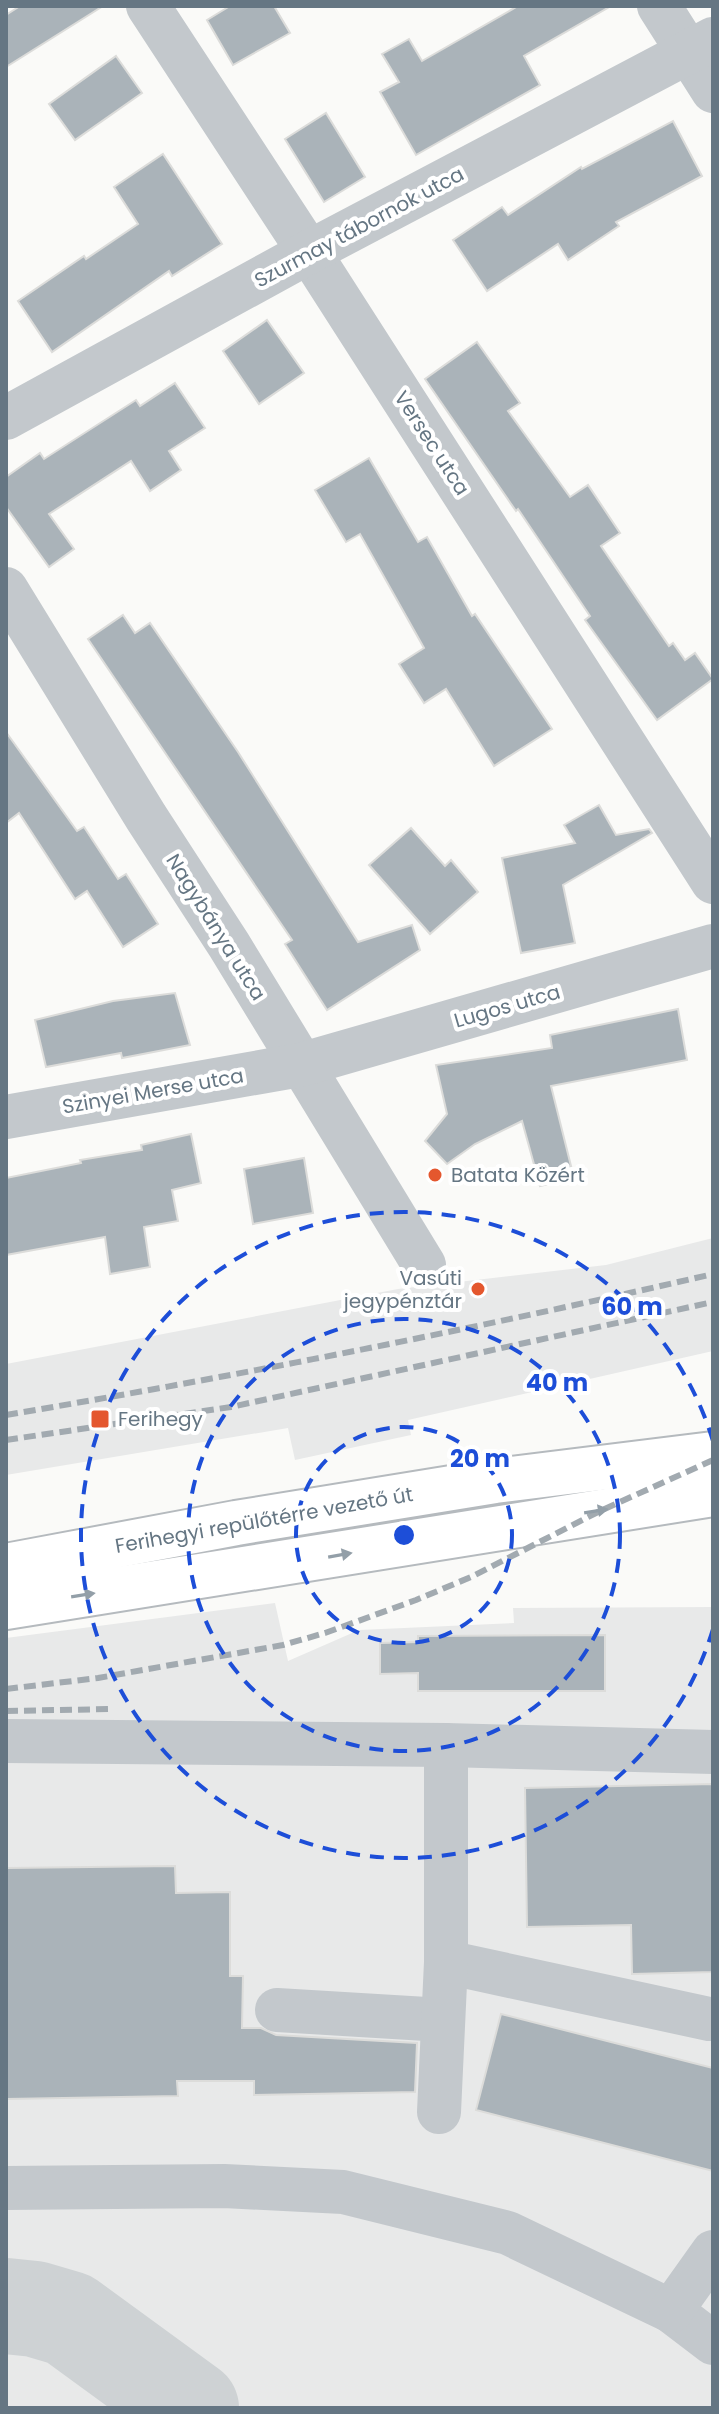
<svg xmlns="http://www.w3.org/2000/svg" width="719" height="2414" font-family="Poppins,sans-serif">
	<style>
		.built { fill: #e8e9e9 }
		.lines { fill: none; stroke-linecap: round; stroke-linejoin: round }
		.taxiway { stroke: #ced2d4; stroke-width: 96 }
		.building { fill: #aab3b9; stroke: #dcdcda; stroke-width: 2 }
		.major-casing { stroke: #b5babe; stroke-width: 48 }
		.minor { stroke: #c3c8cc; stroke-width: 44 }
		.major { stroke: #fff; stroke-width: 44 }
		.rail { stroke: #a2aab0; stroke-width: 6; stroke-dasharray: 12 6; stroke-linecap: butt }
		.oneway { fill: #939fa8 }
		.ring { fill: none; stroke: #1d4ed8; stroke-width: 4; stroke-dasharray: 14 10 }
		.poi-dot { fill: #e4572e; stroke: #fff; stroke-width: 3 }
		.labels { text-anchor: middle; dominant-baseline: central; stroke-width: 8; stroke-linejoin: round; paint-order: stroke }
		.street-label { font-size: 20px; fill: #657683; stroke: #fff }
		.poi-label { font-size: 20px; fill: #657683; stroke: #fff; text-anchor: start }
		.centre { fill: #1d4ed8; stroke: #fff; stroke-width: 4 }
		.ring-label { font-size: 24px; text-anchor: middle; font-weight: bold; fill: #1d4ed8; stroke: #fff; stroke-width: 8; stroke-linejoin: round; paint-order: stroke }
	</style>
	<rect width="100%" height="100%" fill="#fafaf8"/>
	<g class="built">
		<path d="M713,1238V1351L408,1420L411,1435L295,1460L288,1428L6,1475V1364L398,1289L606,1265Z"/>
		<path d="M275,1603L288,1661L359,1630L514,1623L513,1608L713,1607V2408H6V1638Z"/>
	</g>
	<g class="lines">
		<path class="taxiway" d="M6,2306L35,2309L69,2319L191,2408"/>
	</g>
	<g class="building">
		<path d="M20,6H103L6,67V15Z"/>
		<path d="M230,6H274L290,33L233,65L207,20Z"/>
		<path d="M518,6H611L524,56L540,85L416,155L380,92L399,82L382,54L409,39L422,61Z"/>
		<path d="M116,56L142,93L75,140L49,104Z"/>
		<path d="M326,113L365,177L324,202L285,139Z"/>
		<path d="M673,121L702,176L616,222L619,226L568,260L558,244L487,291L453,240L502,207L508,215L581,167L582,169Z"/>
		<path d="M163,154L222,244L172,276L169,271L52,352L18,301L84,256L86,259L138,224L114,187Z"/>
		<path d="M267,320L304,373L259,404L223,351Z"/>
		<path d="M477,342L520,403L508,411L570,497L588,485L620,533L601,546L669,646L673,643L685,660L695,653L713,679L657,720L585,620L590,616L518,509L516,511L425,379Z"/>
		<path d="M175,383L205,428L169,451L181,470L150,491L131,461L49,514L74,549L49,567L6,507V477L40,453L44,459L136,400L140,406Z"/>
		<path d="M369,458L418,542L427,537L472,616L475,614L552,729L494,766L446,689L424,703L399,664L424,648L360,534L346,542L315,490Z"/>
		<path d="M123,615L135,633L150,623L238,752L358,942L412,925L420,950L327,1010L285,944L292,940L88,639Z"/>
		<path d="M6,732L77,831L84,827L118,879L126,874L158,924L123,947L87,891L75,899L19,813L6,823Z"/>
		<path d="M599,805L616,835L649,829L652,833L563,885L575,943L521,953L502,858L575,843L564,825Z"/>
		<path d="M411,828L445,866L451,860L478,892L430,934L369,865Z"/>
		<path d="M175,993L190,1045L122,1058L121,1053L46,1067L35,1020L113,1001Z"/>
		<path d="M678,1009L687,1060L551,1086L574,1178L540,1186L522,1121L475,1144L447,1164L425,1141L447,1114L436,1065L552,1048L550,1035Z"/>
		<path d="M191,1134L201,1183L172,1190L178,1221L144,1227L150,1267L110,1274L105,1237L6,1255V1178L81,1163L80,1160L142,1150L141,1145Z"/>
		<path d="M304,1158L313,1213L253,1224L244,1169Z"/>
		<path d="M605,1635V1691H418V1673L380,1674V1643L418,1642V1636Z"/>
		<path d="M713,1784V1972L632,1974L631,1925L527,1927L525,1788Z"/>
		<path d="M175,1866L176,1893L230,1892V1976H243L242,2028H261L276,2035L417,2043L415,2092L254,2095V2081H177L178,2096L6,2099V1868Z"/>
		<path d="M501,2014L713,2068V2171L476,2110Z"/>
	</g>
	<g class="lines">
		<g class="major-casing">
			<g id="major">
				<path d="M6,1566L236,1523L495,1481L713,1454"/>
				<path d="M6,1607L713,1494"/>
			</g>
		</g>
		<g class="minor">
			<path d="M148,6L309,252L713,882"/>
			<path d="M659,6L713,91"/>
			<path d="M6,418L309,252L713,39"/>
			<path d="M6,589L146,817L229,945L424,1265"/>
			<path d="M6,1117L300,1065L713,946"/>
			<path d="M6,1741L446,1745L713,1752"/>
			<path d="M446,1962L709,2019"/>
			<path d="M277,2010L443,2020"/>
			<path d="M439,2112L446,1962V1745"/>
			<path d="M6,2188L224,2186L343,2192L508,2233L671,2311L713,2343"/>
			<path d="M671,2311L713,2252"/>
		</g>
		<use href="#major" class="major"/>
		<g class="rail">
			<path d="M6,1415C243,1375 479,1328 713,1274"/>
			<path d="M6,1440L231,1407L713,1302"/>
			<path d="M6,1689L98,1678L283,1645L325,1633L416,1600L471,1577L600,1511L713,1460"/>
			<path d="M6,1711L113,1709"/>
		</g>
	</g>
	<defs><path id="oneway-solid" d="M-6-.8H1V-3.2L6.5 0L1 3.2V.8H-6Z" transform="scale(2)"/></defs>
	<g class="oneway">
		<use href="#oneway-solid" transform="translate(596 1511) rotate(-9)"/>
		<use href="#oneway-solid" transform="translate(340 1555) rotate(-10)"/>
		<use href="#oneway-solid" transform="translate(83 1595) rotate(-9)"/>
	</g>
	<g class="ring">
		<circle cx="404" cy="1535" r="108"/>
		<circle cx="404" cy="1535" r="216"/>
		<path d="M713 1629A323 323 0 1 1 713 1441"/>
	</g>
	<g class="poi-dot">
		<circle cx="435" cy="1175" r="8"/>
		<circle cx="478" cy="1289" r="8"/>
		<rect x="90" y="1409" width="20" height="20" rx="4"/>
	</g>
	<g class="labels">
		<g class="street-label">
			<text transform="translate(359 227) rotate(-28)">Szurmay tábornok utca</text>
			<text transform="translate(432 443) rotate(57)">Versec utca</text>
			<text transform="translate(216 927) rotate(58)">Nagybánya utca</text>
			<text transform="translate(507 1006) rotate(-16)">Lugos utca</text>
			<text transform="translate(153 1091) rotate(-10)">Szinyei Merse utca</text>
			<text transform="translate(264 1520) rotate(-10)">Ferihegyi repülőtérre vezető út</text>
		</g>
		<g class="poi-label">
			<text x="451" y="1175">Batata Közért</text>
			<text x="462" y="1278" text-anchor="end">Vasúti<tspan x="462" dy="23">jegypénztár</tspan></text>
			<text x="118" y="1419">Ferihegy</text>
		</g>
	</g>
	<circle cx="404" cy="1535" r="12" class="centre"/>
	<g class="ring-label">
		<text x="632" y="1315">60 m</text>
		<text x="557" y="1391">40 m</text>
		<text x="480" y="1467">20 m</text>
	</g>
	<rect width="719" height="2414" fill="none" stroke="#657683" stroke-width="16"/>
</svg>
